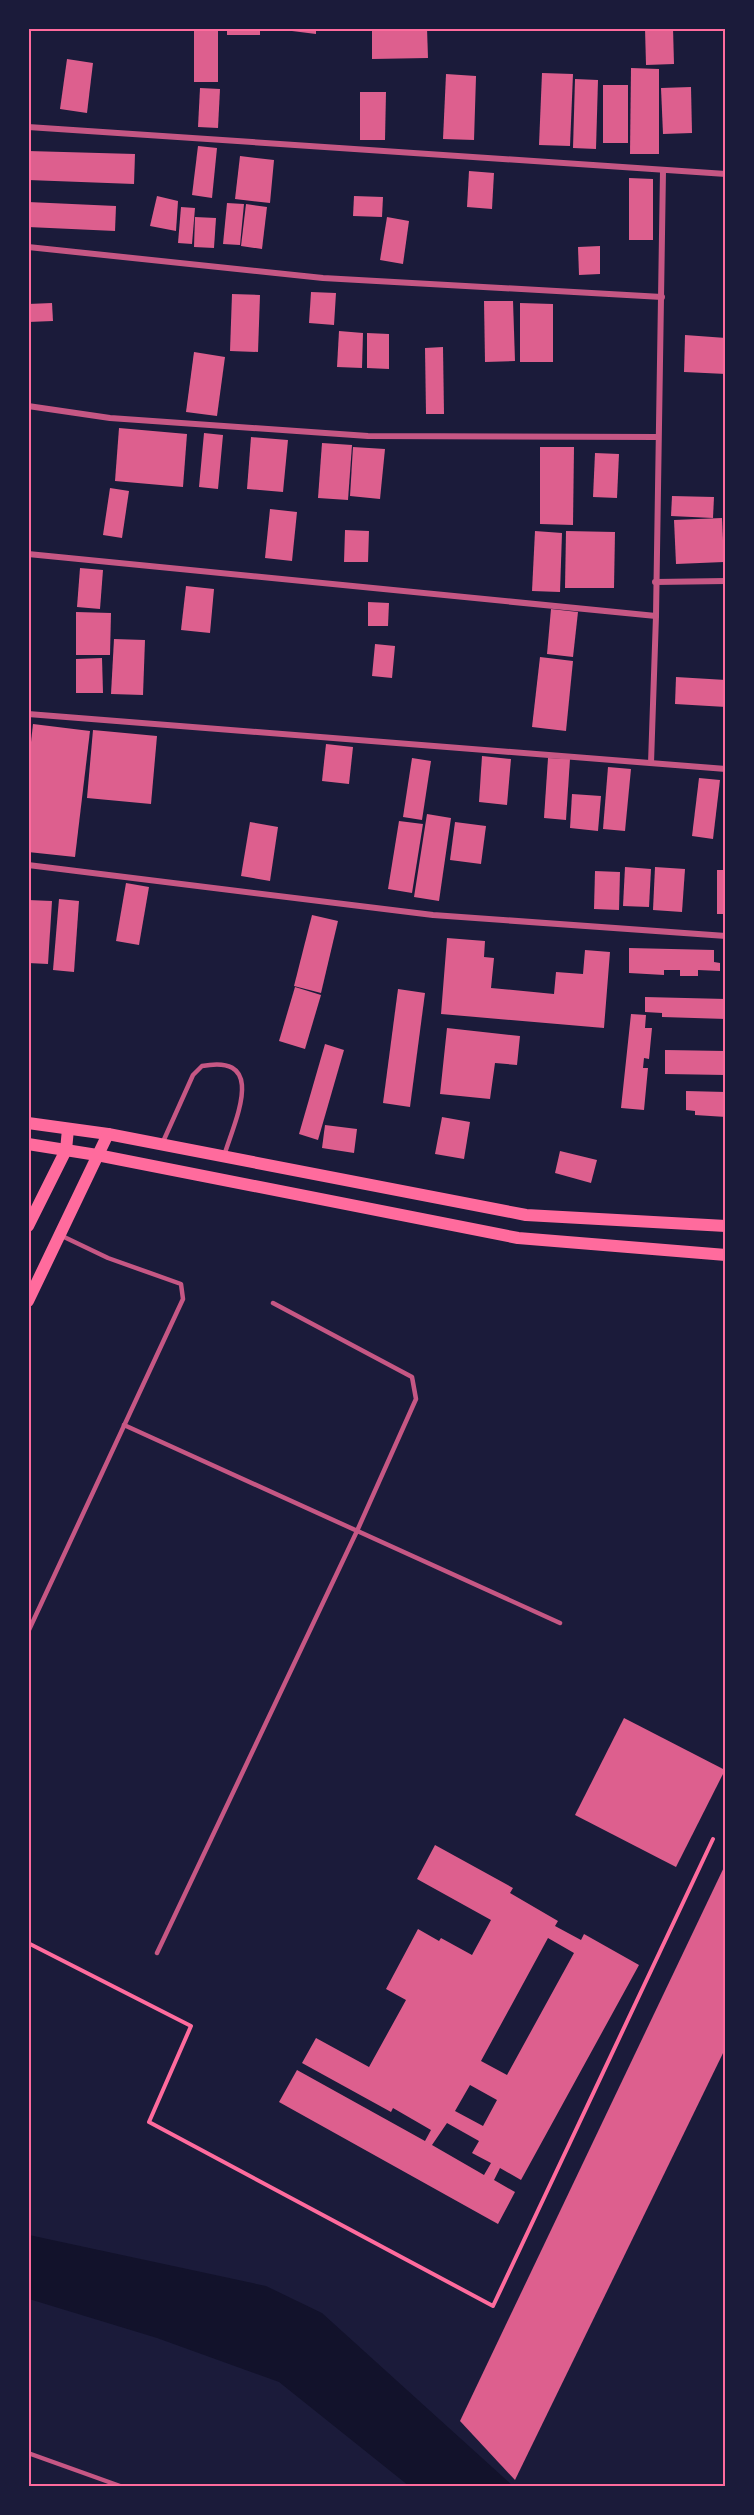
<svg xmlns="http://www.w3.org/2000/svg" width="754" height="2515" font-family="Georgia,serif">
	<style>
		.water { fill: #12122b }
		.building { fill: #dd5f8e; fill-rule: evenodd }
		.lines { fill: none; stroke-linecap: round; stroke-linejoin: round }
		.path { stroke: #ff6b9d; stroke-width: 4 }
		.service { stroke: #c65784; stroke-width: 4.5 }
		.minor { stroke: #c65784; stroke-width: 6 }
		.secondary { stroke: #ff6b9d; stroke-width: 12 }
		.neatline { fill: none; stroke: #ff6b9d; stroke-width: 2 }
	</style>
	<rect width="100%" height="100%" fill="#1b1b3a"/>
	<path class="water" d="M29,2235L266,2286L322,2313L513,2486H409L279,2382L157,2338L29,2299Z"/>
	<g class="building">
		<rect x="194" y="28" width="24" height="54"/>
		<rect x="227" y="28" width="33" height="7"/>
		<path d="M293,28H316V34L292,31Z"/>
		<path d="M424,28H427L428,58L372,59V29Z"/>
		<path d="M645,28H673L674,64L646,65Z"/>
		<path d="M67,59L93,63L87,113L60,109Z"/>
		<path d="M631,68L659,69V154H630Z"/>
		<path d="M542,73L573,74L570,146L539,145Z"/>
		<path d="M446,74L476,76L474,140L443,139Z"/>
		<path d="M575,79L598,80L596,149L573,148Z"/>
		<rect x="603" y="85" width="25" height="58"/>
		<path d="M691,87L692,133L663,134L661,88Z"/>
		<path d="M200,88L220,89L218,128L198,127Z"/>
		<path d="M360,92H386L385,140H360Z"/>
		<path d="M198,146L217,148L212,198L192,195Z"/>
		<path d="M28,151L135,154L134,184L28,180Z"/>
		<path d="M240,156L274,160L270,203L235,199Z"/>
		<path d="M469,171L494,173L492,209L467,207Z"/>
		<path d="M629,178L653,179V240H629Z"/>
		<path d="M157,196L178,201L176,231L150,226Z"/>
		<path d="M354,196L383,197L382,217L353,216Z"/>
		<path d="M28,202L116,206L115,231L28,227Z"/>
		<path d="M227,203L244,204L240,245L223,244Z"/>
		<path d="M246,204L267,207L262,249L241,246Z"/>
		<path d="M181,207L195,208L192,244L178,243Z"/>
		<path d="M195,217L216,218L214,248L194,247Z"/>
		<path d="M387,217L409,221L403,264L380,260Z"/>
		<path d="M600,246V274L579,275L578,247Z"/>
		<path d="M311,292L336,293L334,325L309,323Z"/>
		<path d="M232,294L260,295L258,352L230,351Z"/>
		<path d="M484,301H513L515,361L485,362Z"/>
		<path d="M52,303L53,321L28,322V304Z"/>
		<path d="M520,303L553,304V362H520Z"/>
		<path d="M339,331L363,333L362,368L337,367Z"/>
		<path d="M367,333L389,334V369L367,368Z"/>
		<path d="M685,335L726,338V374L684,372Z"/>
		<path d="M443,347L444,414H426L425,348Z"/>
		<path d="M194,352L225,357L217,416L186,412Z"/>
		<path d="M119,428L187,434L183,487L115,481Z"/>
		<path d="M204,433L223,435L218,489L199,487Z"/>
		<path d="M251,437L288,440L283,492L247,489Z"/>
		<path d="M322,443L352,445L348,500L318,498Z"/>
		<path d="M353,447L385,449L380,499L350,496Z"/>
		<path d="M540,447H574L573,525L540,524Z"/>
		<path d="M595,453L619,454L617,498L593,497Z"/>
		<path d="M110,488L129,491L122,538L103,535Z"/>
		<path d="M672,496L714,497L713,518L671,516Z"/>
		<path d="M270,509L297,512L292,561L265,558Z"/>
		<path d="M722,518L724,562L676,564L674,520Z"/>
		<path d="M345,530L369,531L368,562H344Z"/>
		<path d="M535,531L562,533L560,592L532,591Z"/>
		<path d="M566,531L615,532L614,588H565Z"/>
		<path d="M80,568L103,570L100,609L77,607Z"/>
		<path d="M186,586L214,589L210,633L181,630Z"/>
		<path d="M368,602L389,603L388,626H368Z"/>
		<path d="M551,609L578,612L573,657L547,654Z"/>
		<path d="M76,612L111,613L110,655H76Z"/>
		<path d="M114,639L145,640L143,695L111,694Z"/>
		<path d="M375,644L395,646L392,678L372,676Z"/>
		<path d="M540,657L573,661L566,731L532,727Z"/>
		<path d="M102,658L103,693H76V659Z"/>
		<path d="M676,677L726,680V707L675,704Z"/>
		<path d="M33,724L90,731L75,857L28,852V769Z"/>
		<path d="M93,730L157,736L151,804L87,798Z"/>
		<path d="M326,744L353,747L349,784L322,781Z"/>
		<path d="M482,756L511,759L507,805L479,802Z"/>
		<path d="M412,758L431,761L422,820L403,817Z"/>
		<path d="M548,758L570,759L566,820L544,818Z"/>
		<path d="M608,767L631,769L625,831L603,829Z"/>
		<path d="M699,778L720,780L713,839L692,836Z"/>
		<path d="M572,794L601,796L598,831L570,828Z"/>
		<path d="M427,814L451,818L439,901L414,897Z"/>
		<path d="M399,821L423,824L412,893L388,889Z"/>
		<path d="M250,822L278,827L270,881L241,876Z"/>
		<path d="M455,822L486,826L481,864L450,860Z"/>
		<path d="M625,867L651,869L649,907L623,906Z"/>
		<path d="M655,867L685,869L682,912L653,910Z"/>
		<rect x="717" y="870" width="9" height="44"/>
		<path d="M595,871L620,872L619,910L594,909Z"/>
		<path d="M126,883L149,887L139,945L116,941Z"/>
		<path d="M59,899L79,901L74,972L53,970Z"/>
		<path d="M28,900L52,901L48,964L28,963Z"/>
		<path d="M312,915L338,921L321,993L294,986Z"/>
		<path d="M447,938L485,941L484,957L494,958L491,988L554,994L556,972L583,974L585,950L610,952L604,1028L441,1014Z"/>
		<path d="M629,948L714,950V962L720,963V971L698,970V976H680V970H664V975L629,973Z"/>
		<path d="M295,987L321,995L305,1049L279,1041Z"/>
		<path d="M398,989L425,993L410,1107L383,1103Z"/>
		<path d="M645,997L726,999V1019L662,1017V1013L645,1012Z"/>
		<path d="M631,1014L646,1015L645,1028H652L649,1059L644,1058L643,1068H648L644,1110L621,1108Z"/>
		<path d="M447,1028L520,1036L517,1065L495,1063L490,1099L440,1094Z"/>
		<path d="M325,1044L344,1050L318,1140L299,1134Z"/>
		<path d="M665,1050L726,1051V1075L665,1074Z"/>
		<path d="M686,1091L726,1092V1117L695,1115V1111L686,1110Z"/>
		<path d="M442,1117L470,1122L464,1159L435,1154Z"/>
		<path d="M325,1125L357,1129L354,1153L322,1148Z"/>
		<path d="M560,1151L597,1160L591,1183L555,1173Z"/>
		<path d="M624,1718L725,1770L676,1867L575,1815Z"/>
		<path d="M435,1845L513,1888L510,1893L558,1921L555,1926L581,1940L584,1934L639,1965L521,2180L500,2168L494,2180L515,2192L498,2224L279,2102L297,2070L425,2141L431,2130L393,2108L391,2112L302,2063L316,2038L369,2067L406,2000L386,1989L418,1929L439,1941L441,1938L472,1955L491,1920L417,1879ZM548,1938L574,1953L507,2075L481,2061ZM470,2085L497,2100L483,2126L455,2111ZM447,2123L479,2141L472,2153L491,2163L484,2175L432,2145Z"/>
		<path d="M726,1863V2047L515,2480L460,2421Z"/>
	</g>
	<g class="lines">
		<path class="path" d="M28,1943L191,2026L149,2122L493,2306L713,1839"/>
		<g class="service">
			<path d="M162,1144L193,1075L202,1066C269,1053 234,1122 224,1156"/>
			<path d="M124,1425L560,1623"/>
			<path d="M28,1632L183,1299L181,1284L108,1258L62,1236"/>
			<path d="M157,1953L357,1531L416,1399L412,1377L273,1303"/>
			<path d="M28,2453L120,2486"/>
		</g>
		<g class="minor">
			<path d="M28,127L726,174"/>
			<path d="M28,247L323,278L662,297"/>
			<path d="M28,406L110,418L368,436L657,437"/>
			<path d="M28,554L656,616"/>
			<path d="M655,582L726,581"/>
			<path d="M28,714L726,769"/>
			<path d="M651,763L656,616L663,171"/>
			<path d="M28,865L433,915L726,936"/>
		</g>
		<g class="secondary">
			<path d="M28,1123L108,1134L526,1215L726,1226"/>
			<path d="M28,1144L97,1155L518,1238L726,1255"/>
			<path d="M28,1226L66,1150L68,1129"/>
			<path d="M28,1301L108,1134"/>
		</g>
	</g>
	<rect width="754" height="2515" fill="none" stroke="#1b1b3a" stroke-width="60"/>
	<rect x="30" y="30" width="694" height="2455" class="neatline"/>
</svg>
